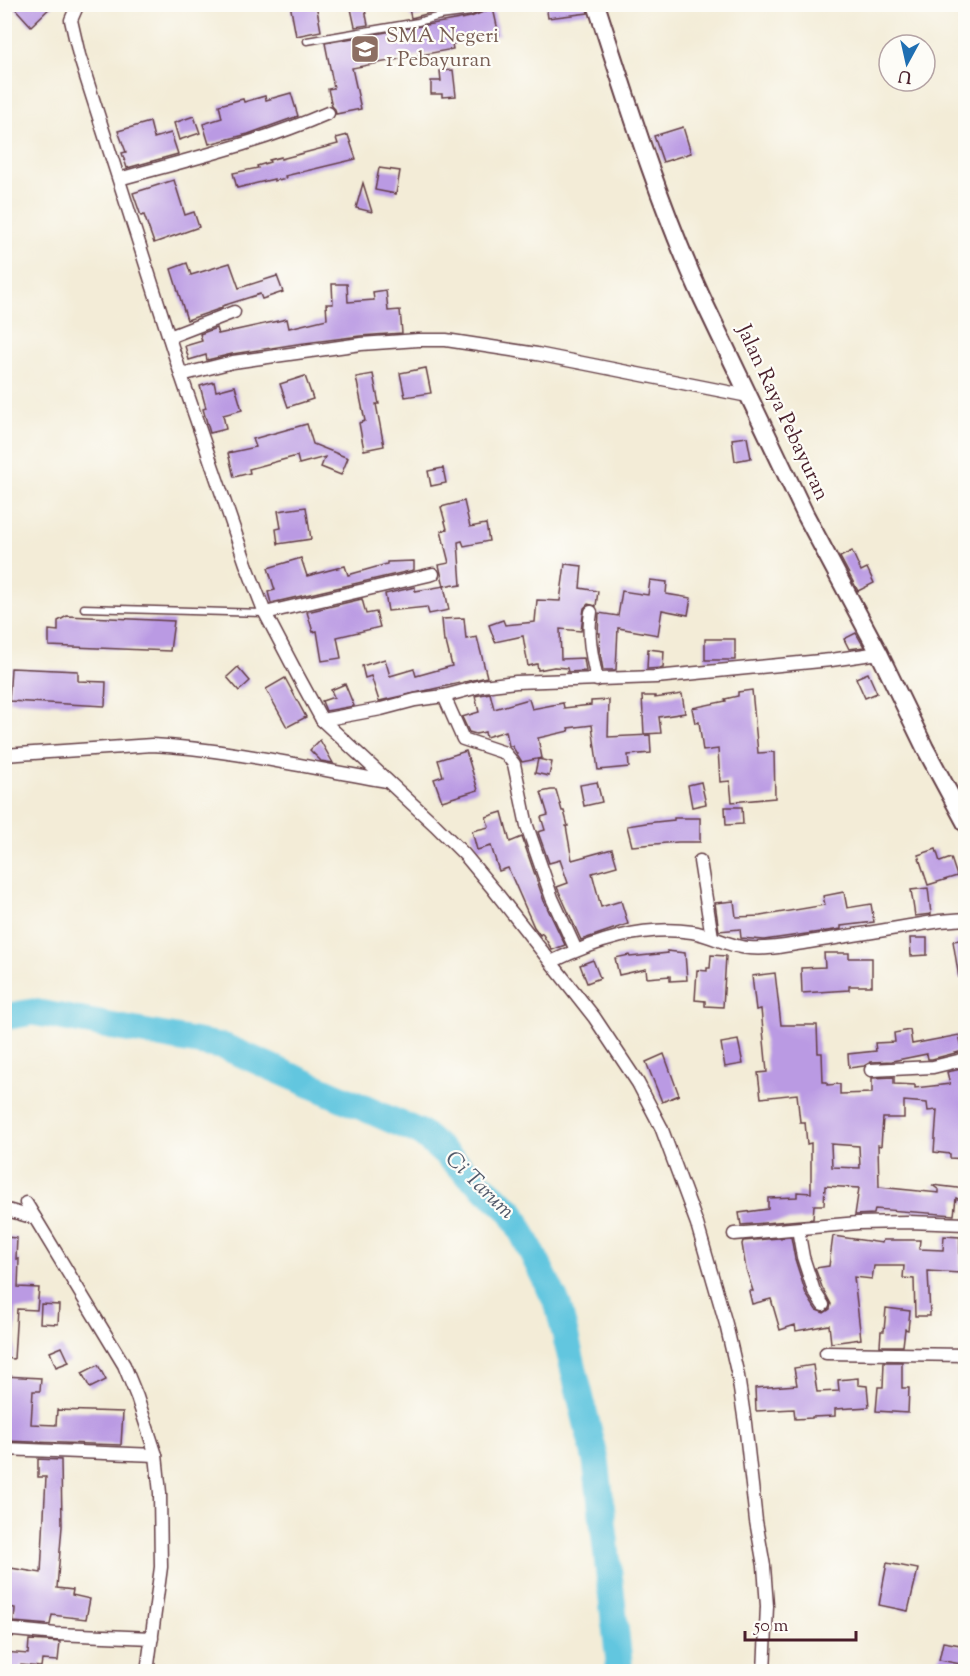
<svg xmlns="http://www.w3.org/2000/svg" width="970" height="1676" font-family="'Sorts Mill Goudy',serif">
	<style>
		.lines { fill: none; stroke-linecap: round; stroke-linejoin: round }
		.river { stroke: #62c6df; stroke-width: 27 }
		.building { fill: #ba9ae3; fill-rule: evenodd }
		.service-casing { stroke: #633e45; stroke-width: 9 }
		.minor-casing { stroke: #633e45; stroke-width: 15 }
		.secondary-casing { stroke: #633e45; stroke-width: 20 }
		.service { stroke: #fff; stroke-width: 6 }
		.minor { stroke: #fff; stroke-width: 12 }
		.secondary { stroke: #fff; stroke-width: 16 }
		.labels { text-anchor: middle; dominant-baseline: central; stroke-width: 4.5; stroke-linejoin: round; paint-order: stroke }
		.education-label { font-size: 21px; fill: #785e54; stroke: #fdfcf7; text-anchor: start }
		.street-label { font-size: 21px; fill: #4a1f2b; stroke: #fdfcf7 }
		.water-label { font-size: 22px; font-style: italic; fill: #52596a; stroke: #fdfcf7 }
	</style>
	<rect width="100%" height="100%" fill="#fdfcf7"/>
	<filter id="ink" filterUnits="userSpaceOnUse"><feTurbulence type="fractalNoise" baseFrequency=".0167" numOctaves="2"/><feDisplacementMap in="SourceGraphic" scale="12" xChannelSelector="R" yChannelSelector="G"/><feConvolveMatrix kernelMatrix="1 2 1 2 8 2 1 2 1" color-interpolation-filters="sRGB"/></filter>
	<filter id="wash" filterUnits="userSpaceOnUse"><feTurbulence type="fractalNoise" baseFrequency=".008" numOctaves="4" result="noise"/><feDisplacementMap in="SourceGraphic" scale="24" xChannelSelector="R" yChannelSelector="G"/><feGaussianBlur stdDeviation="1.35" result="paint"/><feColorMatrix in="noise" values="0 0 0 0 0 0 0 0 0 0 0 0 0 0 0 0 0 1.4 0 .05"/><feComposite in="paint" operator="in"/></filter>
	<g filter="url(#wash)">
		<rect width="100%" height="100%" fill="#f3ecd7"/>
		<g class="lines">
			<path class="river" d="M4,1017L33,1012L225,1047L421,1133L512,1212L558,1305L596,1461L619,1661L617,1672"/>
		</g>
		<g id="blocks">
			<g class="building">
				<path d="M11,4H54L31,26Z"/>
				<path d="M290,4H316L321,31L296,36Z"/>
				<path d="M350,4H364L368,25L355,27Z"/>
				<path d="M408,4H433L434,12L411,18Z"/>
				<path d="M443,4H475L444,10Z"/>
				<path d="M546,4H586L588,13L548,18Z"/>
				<path d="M493,8L499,35L452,44L453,49L352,68L361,109L336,114L335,109L332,106L328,89L334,88L325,43L471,17Z"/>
				<path d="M453,70L456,96L442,97V94H431V81H441L440,71Z"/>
				<path d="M291,93L298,116L248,134L209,144L203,124L222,118L219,105L243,99L244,102L265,96L266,100Z"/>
				<path d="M194,116L200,133L179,140L174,123Z"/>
				<path d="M150,122L154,138L171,133L178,154L127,168L122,153L126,152L118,131Z"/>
				<path d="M683,127L691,153L663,162L654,136Z"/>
				<path d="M348,135L356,159L285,176L286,178L274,181V179L237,188L233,173L258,168L257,166L270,162L269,160L281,157V159L338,144L336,138Z"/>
				<path d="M379,168L400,171L396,194L375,190Z"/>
				<path d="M174,180L185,215L194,212L199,227L154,243L144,215L141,216L133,193Z"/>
				<path d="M363,183L372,212L356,208Z"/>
				<path d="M187,263L191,275L230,263L239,288L277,276L283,292L262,299L260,294L222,306V308L187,320L171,269Z"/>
				<path d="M332,284H347L348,302L374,300L373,292L386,290L388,311L400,310L402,333L360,336L297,344L232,354L207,360L206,355L189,360L185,346L202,341L200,334L216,328L218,334L287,319L289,328L327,319L326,304H333Z"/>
				<path d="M426,368L431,393L405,397L400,373Z"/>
				<path d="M373,374L379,404H376L384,446L364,450L359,423L365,421L356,377Z"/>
				<path d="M305,376L313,399L288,407L280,384Z"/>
				<path d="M214,382L216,391L235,386L242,410L223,415L226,429L210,433L203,409L206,408L200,386Z"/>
				<path d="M307,424L313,444L348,458L341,475L321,467L325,457L299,464L297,456L249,469L250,473L234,477L228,453L256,447L253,439Z"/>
				<path d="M747,437L751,458L735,461L732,439Z"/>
				<path d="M443,468L446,483L431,486L428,471Z"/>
				<path d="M464,501L470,527L486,524L489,541L464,546L462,541L458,542L461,585L455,586L454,584L444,586L439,565L449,563L441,531L447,529L441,507Z"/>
				<path d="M306,507L311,539L278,544L276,529L281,528L278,511Z"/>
				<path d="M852,551L861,571L867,568L874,583L858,591L840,557Z"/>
				<path d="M301,558L307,576L345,566L348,575L387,564V562L414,561V570L271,603L268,592L275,590L268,568Z"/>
				<path d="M565,564L582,566L580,588L598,591L596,606L588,604L584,608L581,631L560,629L561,659L584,658L586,671L568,672L567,668L554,667L538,670L537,664L528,666L523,636L495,642L489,625L503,620L505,625L535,622L537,600L560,601Z"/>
				<path d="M650,580L667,582L666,594L691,598L688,615L662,610L658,635L618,628L616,670H603L599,646L600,633H598L599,613L618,616L622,591L648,595Z"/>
				<path d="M444,586L449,610L429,614L427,607L388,611L385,594L415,587V591Z"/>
				<path d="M362,599L366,614L376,612L380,627L337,637L341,658L322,661L317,631L313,632L307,612Z"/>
				<path d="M67,616L174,621L170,651L49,646V630L58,631V621Z"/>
				<path d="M464,618L466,639L477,637L487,677L379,701L371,676L365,678L362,666L385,659L390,676L414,669L416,676L452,666L446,642H444L442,619Z"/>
				<path d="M856,633L864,647L849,649L844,639Z"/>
				<rect x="705" y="639" width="30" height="21"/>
				<path d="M648,649L664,651L663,668L647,669Z"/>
				<path d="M238,667L250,681L239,691L227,677Z"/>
				<path d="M11,668L78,671V681L106,682L105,706L9,701Z"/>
				<path d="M868,673L877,693L865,698L856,678Z"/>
				<path d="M285,678L306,717L287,727L266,689Z"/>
				<path d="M345,684L354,706L326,711L322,701L334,697L331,690Z"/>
				<path d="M752,690L758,753L774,752L775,798L732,802L730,781L720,782L718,749L703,751L699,722L695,723L692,708L726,701L725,699L738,696V692Z"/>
				<path d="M490,693L494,709L529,699L532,709L563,703L564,708L591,705V701L609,700L608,737L650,735L651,753L628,755L629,767L598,770L592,725L568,728L569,731L538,738L542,758L522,762L512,746H509L506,731L486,737L485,732L476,734L469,732L462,717L479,712L475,696Z"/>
				<path d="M682,694L685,713L659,717L661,733L644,734L642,696H655V698Z"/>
				<path d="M320,740L333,763L321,761L310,750Z"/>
				<path d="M466,751L478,790L442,801L434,779L443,776L438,760Z"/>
				<path d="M538,759L552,762L549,776L535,773Z"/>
				<path d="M597,782L602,802L584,806L580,785Z"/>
				<path d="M701,782L706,804L692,807L688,785Z"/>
				<path d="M551,790H556L562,811H564L568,826H566L572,860L612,849L617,866L592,873L601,907L621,901L628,924L581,940L557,887L568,883L560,860L549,863L538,832L545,830L541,817L548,815L541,792Z"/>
				<path d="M725,807H742L743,824L726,825Z"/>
				<path d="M502,812L510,842L522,837L544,901L565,945L552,950L542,933L540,935L534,927L508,868L499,871L491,846L477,850L472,831L489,827L486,817Z"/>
				<path d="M674,818H700V842H678L632,846L627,826L646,823L674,820Z"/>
				<path d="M936,849L940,862L951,858L957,876L928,885L918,855Z"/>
				<path d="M928,888L931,914L915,916L911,890Z"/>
				<path d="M844,892L847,908L871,904L874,922L841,926V929L764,940L741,938L740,929L719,931L715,903L734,901L736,917L760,916L825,905L823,896Z"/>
				<path d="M910,938H927V955L911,956Z"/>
				<path d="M966,939V978H959L953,941Z"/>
				<path d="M667,951L685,953L687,980L670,981V976L647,978L646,969L619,975L615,958L629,955L630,957L668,953Z"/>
				<path d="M824,953H849V958H872V986H849V990L802,993L801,968L825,967Z"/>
				<path d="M711,955L726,956L723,1007L705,1006V1001L695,1000L697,970L707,971V968H710Z"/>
				<path d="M593,960L600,978L587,983L580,965Z"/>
				<path d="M775,973L781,1025H817L818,1053H822L823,1082H827V1085L840,1084V1094L872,1093V1078L894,1077V1084L915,1085V1088L950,1084L947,1072L966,1068V1159L950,1158V1154L934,1152L937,1110L928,1111L927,1103L904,1101V1118H883L881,1146L878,1145L879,1187L939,1193V1190L932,1185L966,1189V1203L956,1198L954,1215L875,1209L874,1214L855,1215L859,1188L825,1186L824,1205H814L813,1219L741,1225L739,1213L768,1209V1198L797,1197V1192L811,1193V1143L807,1144L805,1122H800L797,1094L761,1098L758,1073L767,1072L761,1009L756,1010L752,976ZM831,1144L859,1146L860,1168L832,1167Z"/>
				<path d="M910,1030L912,1044L959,1035L963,1051L932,1059H928L927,1054L892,1061L871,1062L864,1066L849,1068L848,1054L876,1051L875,1043L895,1042L894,1033Z"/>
				<path d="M738,1040L743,1064L725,1067L721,1043Z"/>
				<path d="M664,1054L679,1095L662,1102L646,1062Z"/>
				<path d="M833,1236L882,1243L883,1240H920L919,1249L943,1250L944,1236L960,1237V1273L928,1271L930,1316H915L914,1279L903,1278L904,1266H874L872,1279L854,1277L861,1339L831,1343L829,1325L796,1331L795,1325L780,1330L771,1299L752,1304L749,1291H753L746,1269L742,1244L743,1241L791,1237L795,1259L806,1294L816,1310L824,1313L830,1309L831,1304L822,1287L815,1268L829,1266Z"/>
				<path d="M4,1237L17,1238L16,1259H19L18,1287L39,1288L37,1310L17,1309L14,1359L4,1358L6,1287H4Z"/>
				<path d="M41,1304L59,1305L58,1324L40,1323Z"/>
				<path d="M886,1308L910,1311L908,1330L905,1329L903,1346H880L881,1331H884Z"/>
				<path d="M62,1347L69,1362L56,1367L50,1352Z"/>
				<path d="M884,1362H902V1388H909L908,1413L876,1411L878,1387H883Z"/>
				<path d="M98,1365L106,1380L90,1388L82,1373Z"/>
				<path d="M813,1365L817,1392L839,1391L838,1380L858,1378V1385L867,1386L869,1407L835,1409V1416L812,1417V1418L795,1419L794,1409L756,1411L755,1388L797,1385L794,1368Z"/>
				<path d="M4,1376L41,1378L40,1391H33L31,1424L56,1425L57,1410L123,1412L121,1445L4,1441Z"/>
				<path d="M38,1459L61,1460L62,1526L57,1588L73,1590L72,1595L90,1599L86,1619L52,1615L50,1625L14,1622L15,1608L4,1606V1567L41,1573L46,1477H38Z"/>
				<path d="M887,1563L918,1569L908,1611L879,1605Z"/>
				<path d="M29,1640L60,1642L58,1661L42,1660L41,1667L21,1665V1671H4V1652L28,1654Z"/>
				<path d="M943,1642L966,1646V1665L939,1660Z"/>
			</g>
		</g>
	</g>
	<g filter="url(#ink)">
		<use href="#blocks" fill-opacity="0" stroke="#633e45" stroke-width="1.5"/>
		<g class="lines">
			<g class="service-casing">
				<g id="service">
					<path d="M438,4L440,16L470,12L490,4"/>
					<path d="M307,41L418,22L440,16"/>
					<path d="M84,608L265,613"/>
				</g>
			</g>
			<g class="minor-casing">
				<g id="minor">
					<path d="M78,4L71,20L79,55L181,375L246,564L265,613L298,676L322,720L435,825L464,854L494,890L594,1017L638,1083L661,1127L697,1224L726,1324L738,1376L745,1423L756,1521L764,1566L767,1606L764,1672"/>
					<path d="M119,179C191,159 259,143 328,113"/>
					<path d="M169,337L234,312"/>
					<path d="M181,375L233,362L361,344L418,340H446L537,354L748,396"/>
					<path d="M591,612C587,635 592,657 597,680"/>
					<path d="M265,613L433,574"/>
					<path d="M444,696L463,739L505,753L514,764L527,826L552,898L576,950"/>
					<path d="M322,720L381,709L415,700L444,696L482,686L516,682L656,677L831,660L879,653"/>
					<path d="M4,755L152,745C229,749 310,768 387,781"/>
					<path d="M700,861L712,937"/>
					<path d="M551,962C595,941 643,925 692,932C712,935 729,947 749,948C769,950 790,945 809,942C852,936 896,928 940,921L966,919"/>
					<path d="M871,1070L933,1067L966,1059"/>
					<path d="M26,1203L124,1365L137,1397L156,1455L160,1493L161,1567L147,1672"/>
					<path d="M4,1209L35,1218"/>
					<path d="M798,1229L803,1257L814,1291L823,1305"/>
					<path d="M734,1234L858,1223L908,1222L966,1224"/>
					<path d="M826,1353L966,1355"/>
					<path d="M4,1449L156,1455"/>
					<path d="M4,1629L56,1634L152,1638"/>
				</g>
			</g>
			<g class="secondary-casing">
				<path id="secondary" d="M596,4C628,103 659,204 702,298L805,514L879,653L925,748L966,824"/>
			</g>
			<use href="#service" class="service"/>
			<use href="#minor" class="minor"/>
			<use href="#secondary" class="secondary"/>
		</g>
	</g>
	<defs>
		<g id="school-square" transform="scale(1.5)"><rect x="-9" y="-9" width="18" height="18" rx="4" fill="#8d6e63" stroke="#fdfcf7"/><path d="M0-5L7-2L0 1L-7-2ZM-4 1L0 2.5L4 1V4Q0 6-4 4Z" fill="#fff"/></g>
	</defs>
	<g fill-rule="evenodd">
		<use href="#school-square" x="365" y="49"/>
	</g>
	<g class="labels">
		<g class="education-label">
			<text x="386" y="37">SMA Negeri<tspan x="386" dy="24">1 Pebayuran</tspan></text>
		</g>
		<g class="street-label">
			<text transform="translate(782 413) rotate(65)">Jalan Raya Pebayuran</text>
		</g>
		<g class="water-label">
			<text transform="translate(479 1186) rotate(44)">Ci Tarum</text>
		</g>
	</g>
	<rect width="970" height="1676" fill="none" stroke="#fdfcf7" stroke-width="24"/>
	<g transform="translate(907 63) rotate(188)"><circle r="28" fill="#fdfcf7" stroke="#b5a4a5" stroke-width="1.5"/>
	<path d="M0-4.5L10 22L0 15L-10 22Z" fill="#1f6fb2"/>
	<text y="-9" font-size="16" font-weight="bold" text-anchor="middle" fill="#4a1f2b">U</text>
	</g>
	<path d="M745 1631v9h111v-9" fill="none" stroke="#4a1f2b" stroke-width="3"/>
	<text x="754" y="1631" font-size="18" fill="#4a1f2b" stroke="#fdfcf7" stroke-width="4.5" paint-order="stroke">50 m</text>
</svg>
